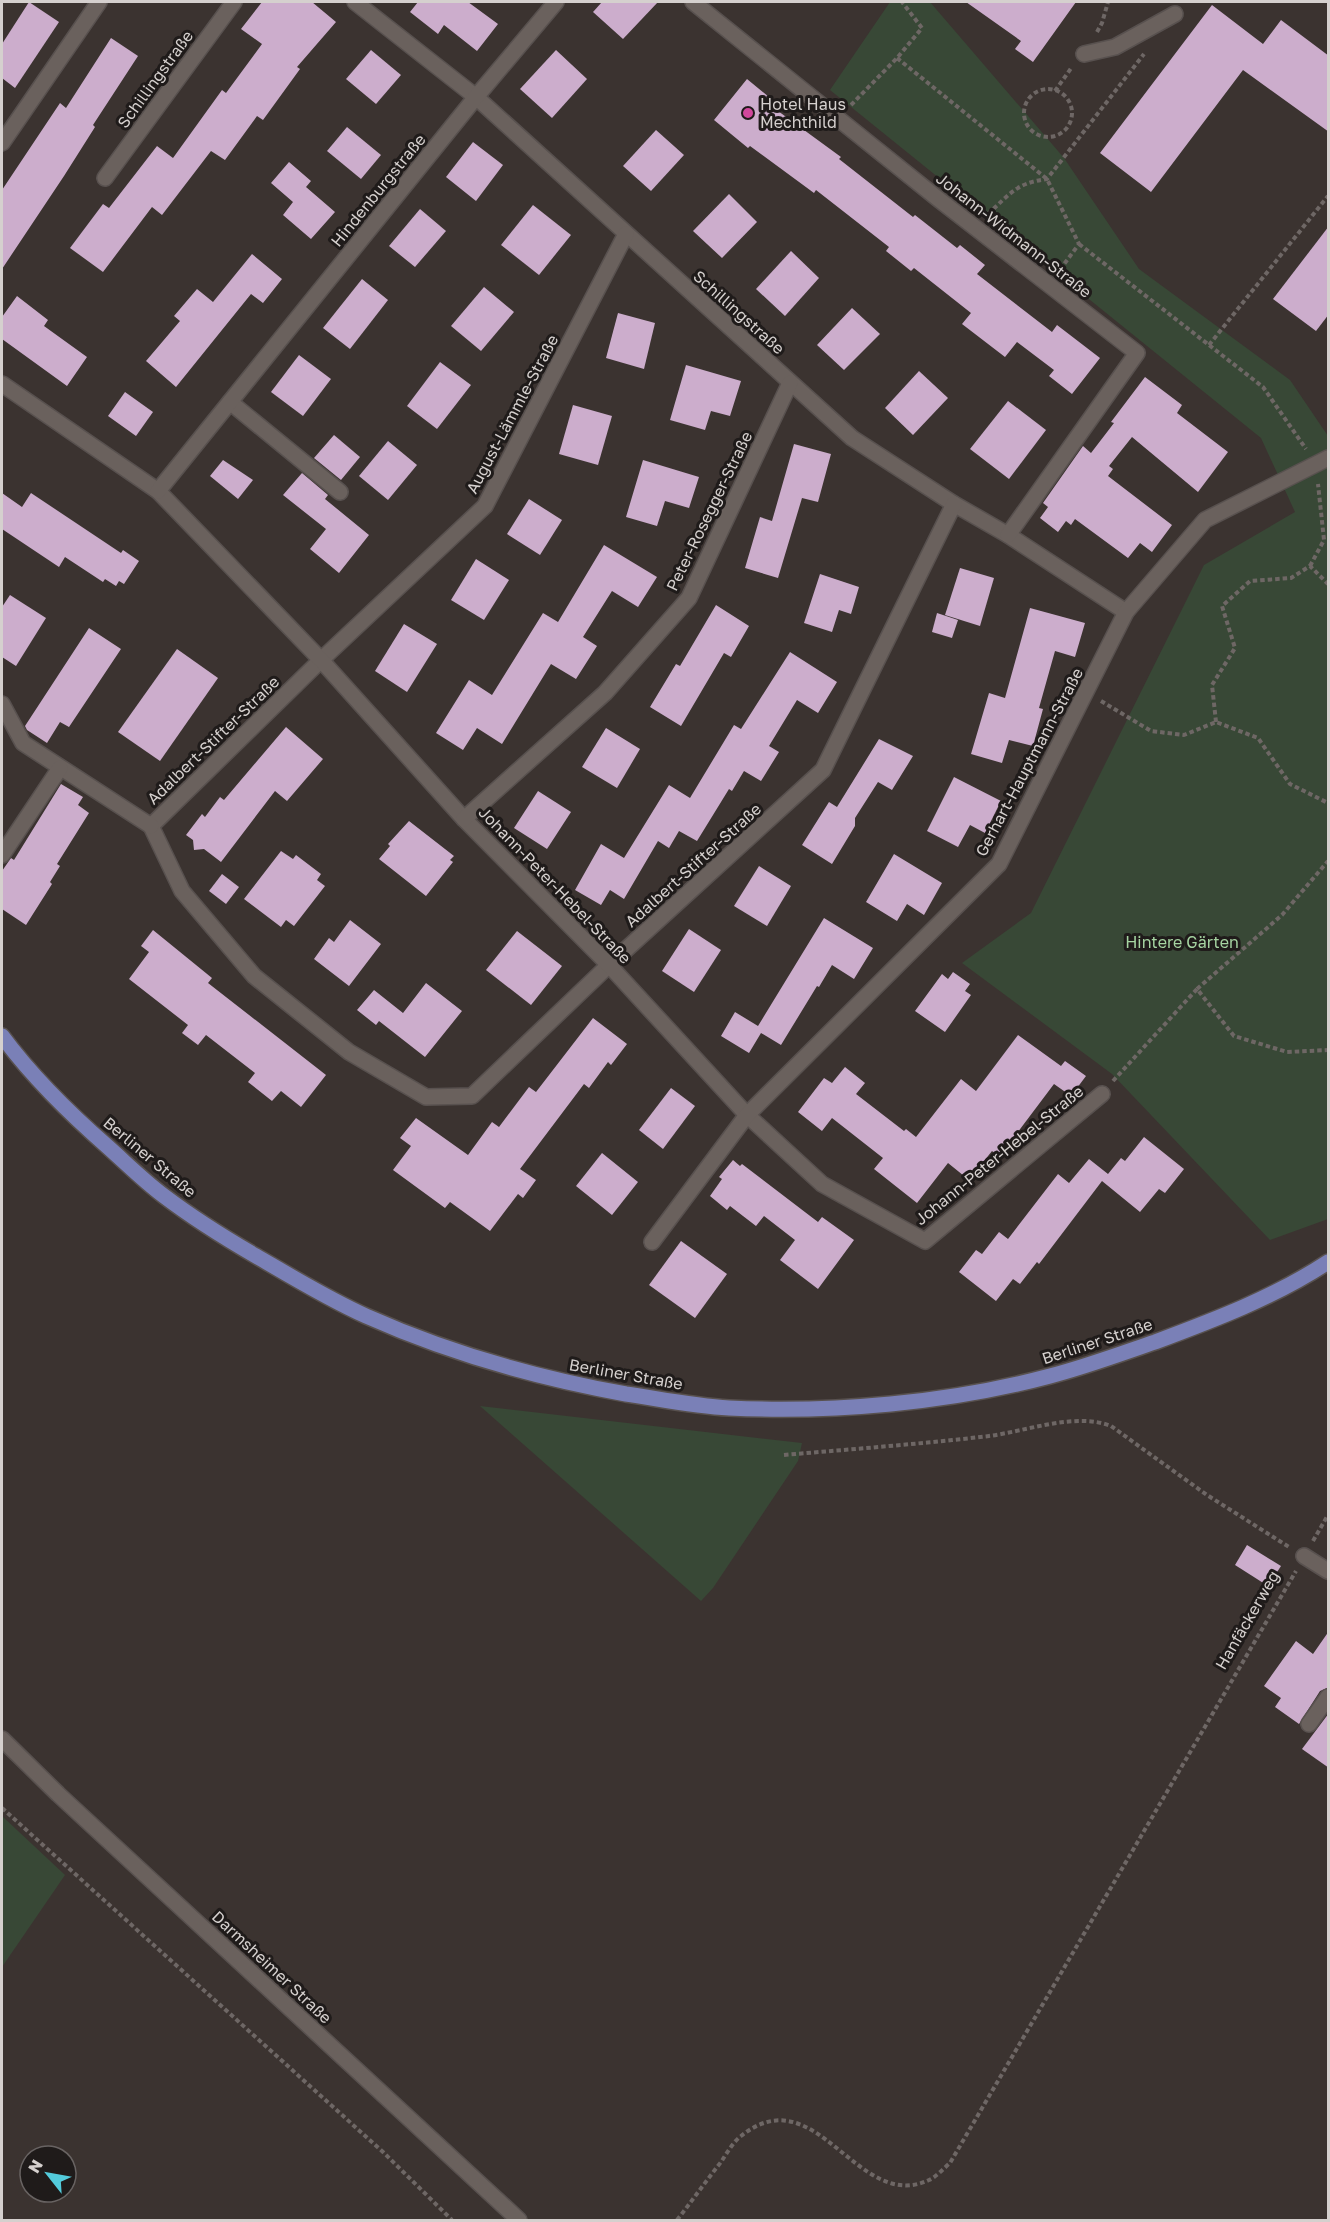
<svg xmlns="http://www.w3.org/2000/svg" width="1330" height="2222" font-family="'Golos Text',sans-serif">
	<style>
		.green { fill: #384836 }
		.building { fill: #ccadcc }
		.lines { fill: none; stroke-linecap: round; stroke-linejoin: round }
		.minor-casing { stroke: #58514f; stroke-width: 18 }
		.major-casing { stroke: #58514f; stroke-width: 18 }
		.path { stroke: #6e6765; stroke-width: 4; stroke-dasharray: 4.5 3; stroke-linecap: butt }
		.minor { stroke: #6a615d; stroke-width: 15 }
		.major { stroke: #7a80b7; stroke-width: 15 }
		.hotel-dot { fill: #d1479c; stroke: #1f1b1a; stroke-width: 2 }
		.labels { text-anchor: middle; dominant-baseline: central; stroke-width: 6; stroke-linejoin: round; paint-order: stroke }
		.street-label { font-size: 16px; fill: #d5d0ce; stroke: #1f1b1a }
		.poi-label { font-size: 16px; fill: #d5d0ce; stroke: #1f1b1a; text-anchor: start }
		.park-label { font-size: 16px; fill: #a6d5a2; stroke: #1f1b1a }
	</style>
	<rect width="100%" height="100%" fill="#3b3330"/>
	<g class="green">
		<path d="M890,2H930L1064,158L1139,269L1290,380L1328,436V1219L1270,1240L1112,1074L962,963L1031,913L1204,565L1295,512L1261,438L830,90Z"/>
		<path d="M480,1406L802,1443L798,1461L713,1588L701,1601Z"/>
		<path d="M2,1816L65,1875L2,1967Z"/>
	</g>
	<g class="building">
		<path d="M29,2L59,22L15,88L2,78V44Z"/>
		<path d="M262,2H312L336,22L297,67L300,69L263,120L257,116L225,160L211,151L162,215L152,207L103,272L70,248L103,204L109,208L157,146L173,158L222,90L226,93L262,44L241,29Z"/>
		<path d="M418,2H468L498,24L477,51L444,25L438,34L410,12Z"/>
		<path d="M602,2H658L623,39L593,12Z"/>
		<path d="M966,2H1076L1033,62L1015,49L1021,41Z"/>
		<path d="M1212,5L1263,44L1281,20L1329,56V132L1243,70L1151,192L1100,153Z"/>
		<path d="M111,38L138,56L93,125L95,127L64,176L2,269V190L60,103L66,108Z"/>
		<path d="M371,50L401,75L376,104L346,79Z"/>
		<path d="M556,50L587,79L552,118L520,89Z"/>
		<path d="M747,79L781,107L778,111L841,157L839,159L913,217L915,215L957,248L960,245L985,265L977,274L1052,332L1057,325L1100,358L1072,394L1049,376L1054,370L1017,342L1005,357L962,324L971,313L914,268L911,271L886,251L889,247L816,190L814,193L750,146L748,148L714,120Z"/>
		<path d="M347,127L381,155L361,179L327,151Z"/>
		<path d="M656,130L684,155L651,191L623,166Z"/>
		<path d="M473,142L503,165L476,201L446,177Z"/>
		<path d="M289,162L311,181L306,187L335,212L311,239L283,215L293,202L271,183Z"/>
		<path d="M729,194L757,222L722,258L693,231Z"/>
		<path d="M533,205L571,235L539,275L501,245Z"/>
		<path d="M420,209L446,231L415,267L389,246Z"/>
		<path d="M1329,226V314L1316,331L1273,299Z"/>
		<path d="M791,251L819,278L785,316L756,289Z"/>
		<path d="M252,254L282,279L263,303L251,294L176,387L146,361L180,321L174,316L197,289L213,302Z"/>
		<path d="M362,279L388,300L350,349L323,328Z"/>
		<path d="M484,287L514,312L481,351L451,326Z"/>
		<path d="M17,296L48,320L44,326L87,357L67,386L2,339V317Z"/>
		<path d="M852,308L880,334L844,370L817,345Z"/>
		<path d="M618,313L655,323L644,369L606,358Z"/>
		<path d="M299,355L331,379L303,416L271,392Z"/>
		<path d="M440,362L471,385L437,429L407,406Z"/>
		<path d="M686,365L741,381L730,416L711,411L705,430L670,420Z"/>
		<path d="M919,371L948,398L913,435L885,408Z"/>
		<path d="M1145,377L1182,405L1177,413L1228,452L1198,492L1132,437L1109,466L1113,469L1108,476L1172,525L1152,552L1140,543L1128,558L1075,519L1071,525L1066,521L1058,532L1040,518L1048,507L1043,503L1083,446L1091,453L1114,423L1111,422Z"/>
		<path d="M125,392L153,412L136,436L108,416Z"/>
		<path d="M1008,401L1046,430L1009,479L970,449Z"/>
		<path d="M573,405L612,416L598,465L559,454Z"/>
		<path d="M334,435L360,457L341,480L314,458Z"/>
		<path d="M388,441L417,465L388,500L359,476Z"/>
		<path d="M794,444L831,454L818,502L802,498L778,578L745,568L760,517L772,521Z"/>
		<path d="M223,460L253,480L238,499L210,476Z"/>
		<path d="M643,460L699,477L689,508L665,501L657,526L626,517Z"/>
		<path d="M302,473L328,495L325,499L369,535L339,573L310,549L326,529L283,495Z"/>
		<path d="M2,493L22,507L31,493L121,553L123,550L139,561L124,584L119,581L116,586L105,579L103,582L65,557L59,567L2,529Z"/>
		<path d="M529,499L562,520L540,555L507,534Z"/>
		<path d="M604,545L657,577L638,607L612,591L583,637L597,646L576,679L551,664L502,744L477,728L463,750L436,733L469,680L492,695L543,613L558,622Z"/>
		<path d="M476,559L509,580L484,620L451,600Z"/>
		<path d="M960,568L994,578L980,626L945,615Z"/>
		<path d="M820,574L859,587L851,614L839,610L832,632L804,623Z"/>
		<path d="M10,595L46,618L16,666L2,657V607Z"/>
		<path d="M716,605L749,626L731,657L724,653L681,726L650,707L676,664L680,666Z"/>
		<path d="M1030,608L1085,623L1075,657L1055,651L1039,708L1043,709L1033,746L1009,740L1002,763L971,754L989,693L1005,698Z"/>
		<path d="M937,613L958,620L952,638L932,632Z"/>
		<path d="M404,624L437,644L407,692L375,671Z"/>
		<path d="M89,628L121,649L69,727L60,722L47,743L27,730L25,726Z"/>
		<path d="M177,649L218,678L160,761L118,732Z"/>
		<path d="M790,652L837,682L818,713L797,700L769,746L779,752L761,781L744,771L732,791L729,789L697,841L679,831L669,848L658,841L624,899L610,890L601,905L575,890L601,844L624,858L669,785L690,798L734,725L741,729Z"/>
		<path d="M286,727L323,759L287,801L275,791L221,862L204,849L194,850L193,840L186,835L202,814L205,817L220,797L224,800Z"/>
		<path d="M606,728L640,749L617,788L582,767Z"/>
		<path d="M879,739L913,756L892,790L878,782L855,818V826L832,864L802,845L829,802L837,807Z"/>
		<path d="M954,777L1001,801L985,833L970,825L958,847L927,831Z"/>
		<path d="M61,784L83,797L78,805L89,813L57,864L60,866L50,882L52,884L26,925L2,909V871L11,858L14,860Z"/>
		<path d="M538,791L571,812L547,849L514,828Z"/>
		<path d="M409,821L454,856L450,860L453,862L426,896L379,859L390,846L388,844Z"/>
		<path d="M281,851L293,859L296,855L321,874L317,880L325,886L294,926L286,920L281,927L244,899Z"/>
		<path d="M894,854L942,883L924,915L907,904L897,921L866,902Z"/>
		<path d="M759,866L791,886L767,926L734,906Z"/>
		<path d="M222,874L239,887L226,904L209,891Z"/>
		<path d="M824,918L873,948L854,979L832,965L819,987L817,986L781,1045L761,1033L749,1053L721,1036L735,1012L758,1026Z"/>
		<path d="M350,920L381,944L349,986L314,959L329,938L334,942Z"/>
		<path d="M689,929L721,950L694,992L662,971Z"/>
		<path d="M153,930L212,978L208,983L326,1075L301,1107L281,1091L272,1101L248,1082L255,1073L206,1035L198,1045L182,1033L188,1025L129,979L149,952L141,946Z"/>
		<path d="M517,931L562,966L531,1005L486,970Z"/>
		<path d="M953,972L970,984L965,991L971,995L945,1032L915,1011L942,974L948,979Z"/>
		<path d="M426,983L462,1011L425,1057L379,1021L376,1025L357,1010L374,990L403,1013Z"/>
		<path d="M593,1018L627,1044L611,1065L608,1062L589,1088L584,1084L520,1169L536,1180L523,1198L518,1194L490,1231L450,1202L445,1208L393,1170L411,1146L400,1138L416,1118L468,1155L492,1122L499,1127L529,1087L536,1092Z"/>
		<path d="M1018,1035L1061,1066L1065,1061L1086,1076L1071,1096L1054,1084L999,1157L992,1151L969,1180L948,1163L917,1203L874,1169L883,1158L832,1118L822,1131L798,1112L824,1078L832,1083L845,1067L865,1083L856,1094L904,1131L906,1129L916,1137L961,1079L976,1091Z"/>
		<path d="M671,1088L695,1106L663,1149L639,1130Z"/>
		<path d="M1144,1137L1184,1169L1165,1193L1159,1189L1140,1212L1102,1181L1039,1264L1037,1262L1020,1284L1013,1279L996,1301L959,1272L976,1250L982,1254L999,1232L1008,1239L1058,1174L1069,1183L1089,1159L1108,1174L1121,1158L1125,1161Z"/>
		<path d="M602,1153L638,1182L612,1215L576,1186Z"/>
		<path d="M733,1160L740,1166L742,1164L818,1222L822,1217L854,1240L818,1289L780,1260L795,1240L764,1216L756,1226L730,1206L727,1210L710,1196L722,1179L719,1177Z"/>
		<path d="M681,1241L727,1274L695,1318L649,1285Z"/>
		<path d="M1247,1545L1281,1566L1268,1586L1235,1565Z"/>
		<path d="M1329,1631V1687L1320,1691L1299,1724L1275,1707L1281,1698L1264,1686L1296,1641L1313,1654Z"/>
		<path d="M1329,1713V1768L1302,1749Z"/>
	</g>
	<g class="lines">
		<g class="minor-casing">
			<g id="minor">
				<path d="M355,2L476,97L852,438L954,504L1008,535L1126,612"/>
				<path d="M693,2L937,198L1137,353L1008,535"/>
				<path d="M1084,54L1115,47L1175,14"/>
				<path d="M2,143L99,2"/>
				<path d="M105,178L234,2"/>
				<path d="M626,234L485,506L321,660L151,826L182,891L254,976L349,1052L426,1097L472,1096L609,965L823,770L954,504"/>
				<path d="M2,384L158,491L321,660L464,819L609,965L747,1115L822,1184L925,1241L1102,1094"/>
				<path d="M230,402L340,492"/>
				<path d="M158,491L476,97L556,2"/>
				<path d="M2,704L23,743L151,826"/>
				<path d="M464,819L605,693L689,598L790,383"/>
				<path d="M2,855L60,768"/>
				<path d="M652,1242L747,1115L999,864L1126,612L1205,520L1328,458"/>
				<path d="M1304,1556L1328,1571"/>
				<path d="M1309,1724L1328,1697"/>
				<path d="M2,1739L58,1794L519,2220"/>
			</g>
		</g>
		<g class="major-casing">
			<path id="major" d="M2,1036C33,1078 69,1113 108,1147C127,1164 144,1181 164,1196C193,1218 225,1238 256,1256C292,1277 328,1299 366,1316C449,1353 537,1378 626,1394C660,1399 694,1406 729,1408C833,1413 949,1403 1050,1376C1085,1367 1120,1354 1155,1342C1214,1320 1275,1297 1328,1262"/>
		</g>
		<g class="path">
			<path d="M1097,32L1102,23L1108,2"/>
			<path d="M897,58L1047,179L1079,244L1059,271"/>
			<circle cx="1048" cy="113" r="24"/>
			<path d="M1055,91L1072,67"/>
			<path d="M851,105L897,58L922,28L902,2"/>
			<path d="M988,214C1010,194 1016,183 1047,179L1144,54"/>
			<path d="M1079,244L1263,387L1306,449"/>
			<path d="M1209,345L1328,196"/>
			<path d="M1310,566L1324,540L1318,484"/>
			<path d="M1101,701L1151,731L1184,735L1216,722L1258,738L1290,784L1328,803"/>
			<path d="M1216,722L1212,685L1235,648L1222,606L1250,581L1291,578L1310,566L1328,584"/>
			<path d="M1197,989L1282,915L1328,861"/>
			<path d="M1113,1081L1197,989L1234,1036L1287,1052L1328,1050"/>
			<path d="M784,1455C853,1449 921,1444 989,1436C1027,1431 1076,1412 1111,1426L1207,1495L1289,1547"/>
			<path d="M1313,1541L1328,1515"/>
			<path d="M2,1808L383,2152L452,2220"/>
			<path d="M677,2220C692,2201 706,2181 721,2162C727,2153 733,2142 741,2136C817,2075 857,2214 929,2180C936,2177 944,2168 950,2163L1296,1571"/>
		</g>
		<use href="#minor" class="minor"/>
		<use href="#major" class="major"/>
	</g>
	<circle class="hotel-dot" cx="748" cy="113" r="6"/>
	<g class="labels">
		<g class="street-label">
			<text transform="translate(155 79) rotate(-54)">Schillingstraße</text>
			<text transform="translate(378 190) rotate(-51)">Hindenburgstraße</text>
			<text transform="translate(1014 235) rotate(38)">Johann-Widmann-Straße</text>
			<text transform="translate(739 312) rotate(42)">Schillingstraße</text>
			<text transform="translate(512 414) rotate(-62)">August-Lämmle-Straße</text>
			<text transform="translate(709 511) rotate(-64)">Peter-Rosegger-Straße</text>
			<text transform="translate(213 740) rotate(-44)">Adalbert-Stifter-Straße</text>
			<text transform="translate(1029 762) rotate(-62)">Gerhart-Hauptmann-Straße</text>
			<text transform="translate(693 865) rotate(-42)">Adalbert-Stifter-Straße</text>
			<text transform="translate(555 885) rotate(46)">Johann-Peter-Hebel-Straße</text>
			<text transform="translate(999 1155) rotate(-39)">Johann-Peter-Hebel-Straße</text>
			<text transform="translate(150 1157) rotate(40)">Berliner Straße</text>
			<text transform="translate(1097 1341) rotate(-18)">Berliner Straße</text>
			<text transform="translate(626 1374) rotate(10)">Berliner Straße</text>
			<text transform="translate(1247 1620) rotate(-60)">Hanfäckerweg</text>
			<text transform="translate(272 1967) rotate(43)">Darmsheimer Straße</text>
		</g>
		<g class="poi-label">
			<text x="760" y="104">Hotel Haus<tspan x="760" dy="18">Mechthild</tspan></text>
		</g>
		<g class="park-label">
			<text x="1182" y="942">Hintere Gärten</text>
		</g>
	</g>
	<rect width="1330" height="2222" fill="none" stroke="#d5d0ce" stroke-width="6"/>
	<g transform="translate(48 2174) rotate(301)"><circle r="28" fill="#1f1b1a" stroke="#686362" stroke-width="1.5"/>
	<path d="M0-4.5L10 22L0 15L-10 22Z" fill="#53cbdb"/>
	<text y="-9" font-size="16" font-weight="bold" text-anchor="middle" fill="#d5d0ce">N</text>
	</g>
</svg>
